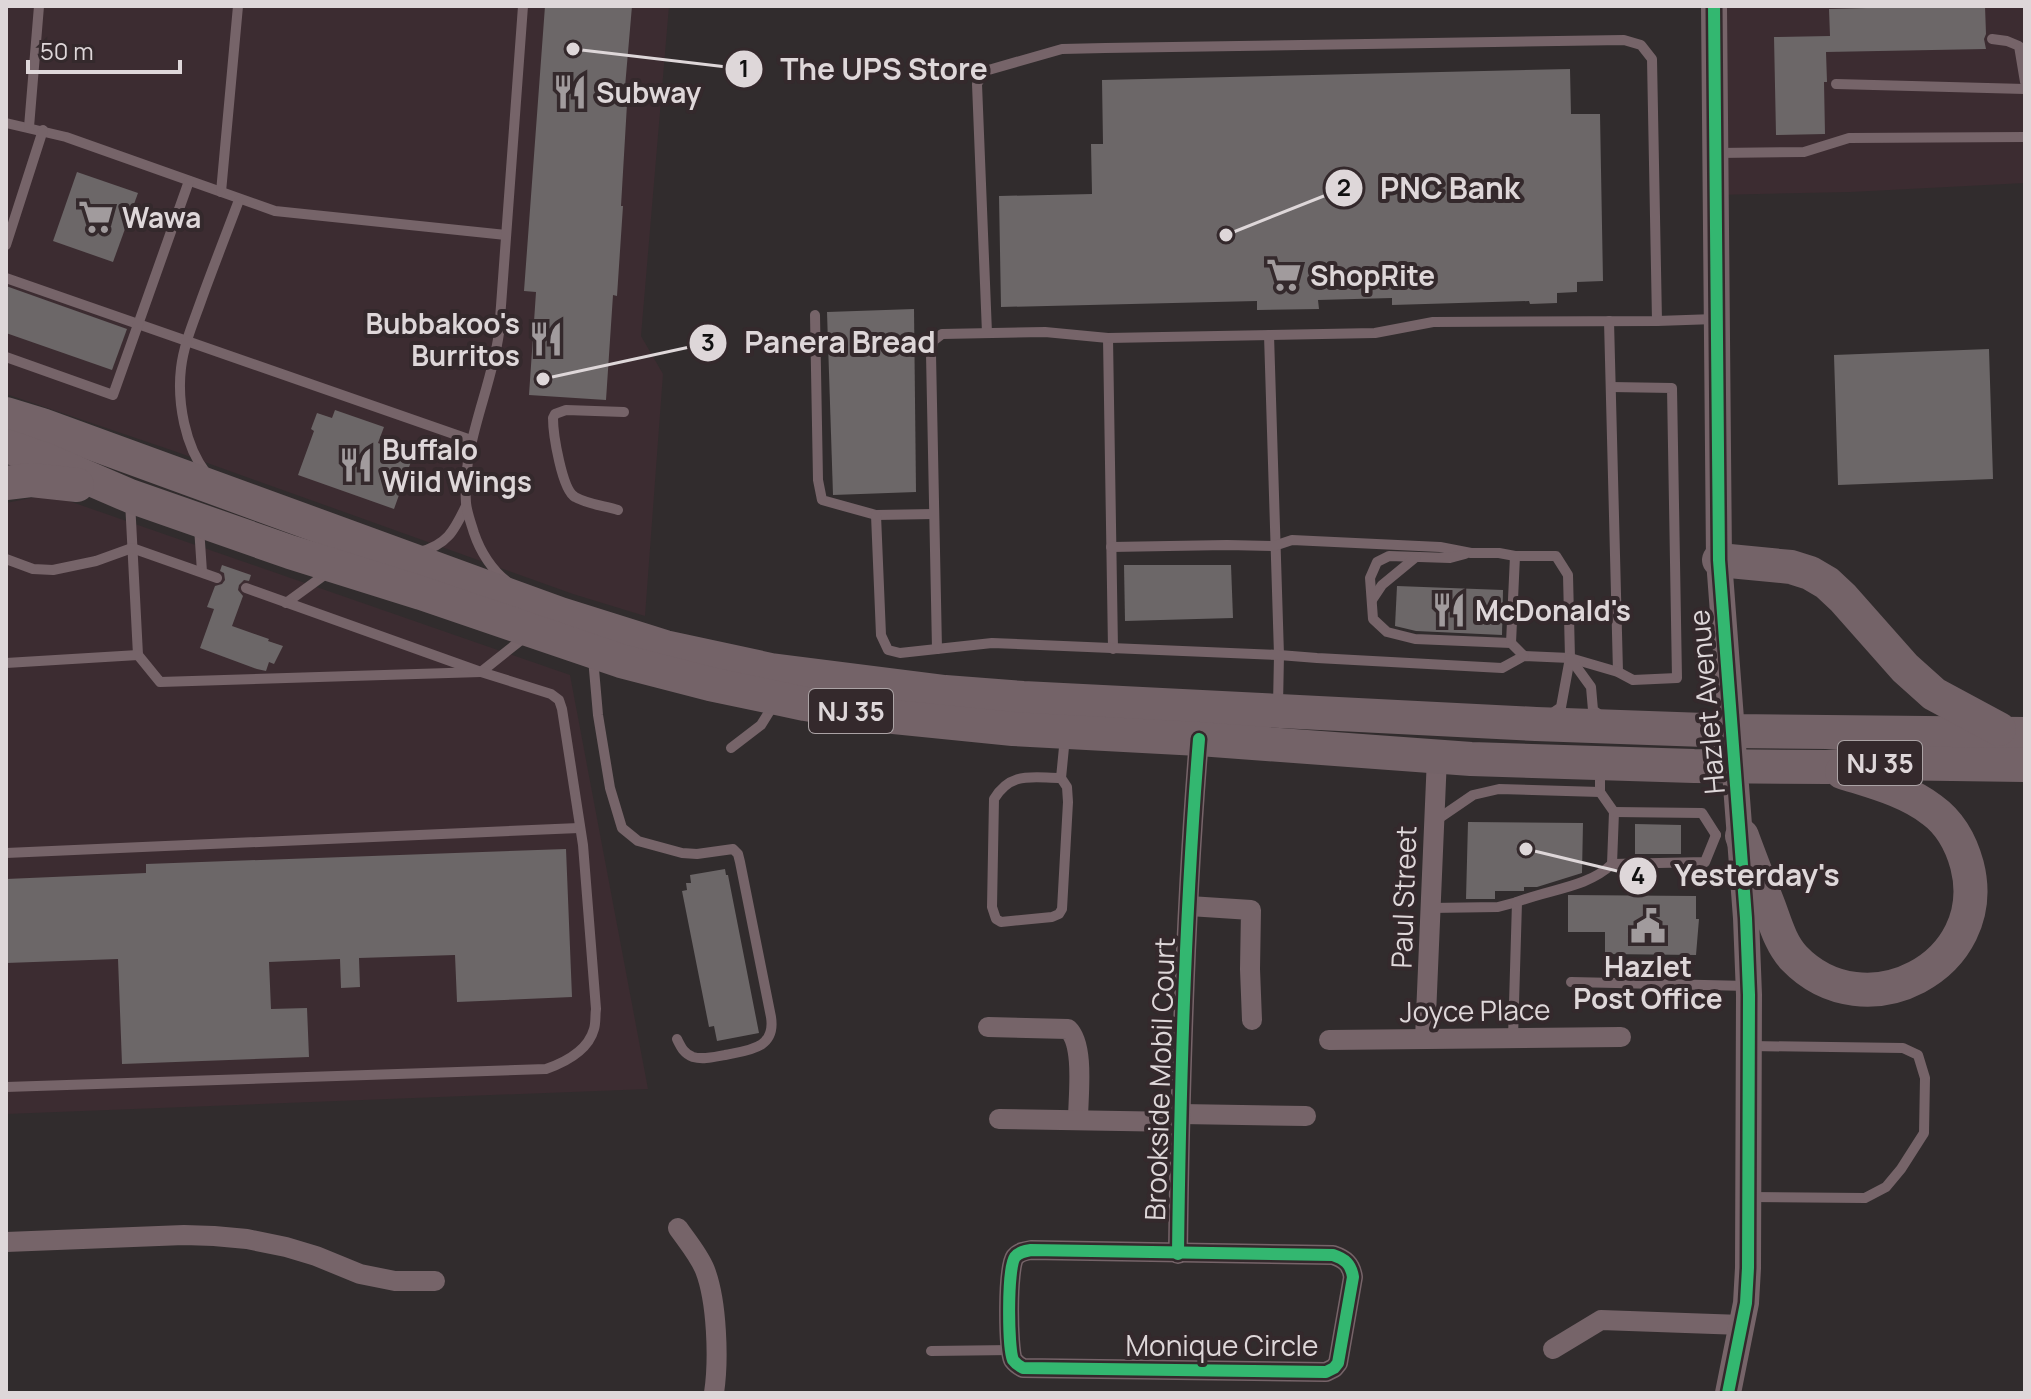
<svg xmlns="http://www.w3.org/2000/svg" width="2031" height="1399" font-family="Manrope,sans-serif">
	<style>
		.built { fill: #3c2c31 }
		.building { fill: #6c6768 }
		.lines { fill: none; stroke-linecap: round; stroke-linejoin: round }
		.service { stroke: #766469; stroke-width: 10 }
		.minor { stroke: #766469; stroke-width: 20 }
		.tertiary { stroke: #766469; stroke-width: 26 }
		.trunk { stroke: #746368; stroke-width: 34 }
		.cycleway-casing { stroke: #34292c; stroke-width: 17 }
		.cycleway { stroke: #33b770; stroke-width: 12 }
		.labels { text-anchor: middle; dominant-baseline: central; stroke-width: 8; stroke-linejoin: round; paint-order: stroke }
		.shield { fill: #34292c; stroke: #aba3a5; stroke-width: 2 }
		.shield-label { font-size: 26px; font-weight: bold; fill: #ded7d9 }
		.poi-label { font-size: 28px; font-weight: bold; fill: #ded7d9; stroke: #34292c; text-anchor: start }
		.street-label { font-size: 28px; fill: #ded7d9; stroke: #34292c }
		.leader { fill: none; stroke: #ded7d9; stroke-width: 3 }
		.callout-dot { fill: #ded7d9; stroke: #34292c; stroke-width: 3 }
		.mark-label { font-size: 24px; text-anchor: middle; font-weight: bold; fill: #111 }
		.callout-label { font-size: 30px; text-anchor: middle; font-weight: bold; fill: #ded7d9; stroke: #34292c; stroke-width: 8; stroke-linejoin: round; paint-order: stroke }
	</style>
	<rect width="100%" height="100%" fill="#312c2d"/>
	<g class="built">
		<path d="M6,6H669L641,336L663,374L645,616L573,594L174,451L6,394Z"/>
		<path d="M1714,6H2025V183L1851,192L1716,195Z"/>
		<path d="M36,497L66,500L570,675L648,1089L6,1114V503Z"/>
	</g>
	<g class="building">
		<path d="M545,6H632L625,87H628L621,206H623L617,296L613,295L606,400L529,395L536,292L524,291Z"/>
		<path d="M1942,6H1985L1986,34L1984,39L1986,49L1826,52L1827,82H1824L1825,134L1776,135L1774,37L1830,36L1829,9Z"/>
		<path d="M1570,69L1571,114H1600L1603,281L1577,282V292L1557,293V303L1530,304L1529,301L1392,305V298L1318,300L1319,309L1257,310V301L1001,307L999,196L1092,194L1091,144H1103L1102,80Z"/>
		<path d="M77,172L138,193L113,262L53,241Z"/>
		<path d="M6,286L127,329L112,370L6,333Z"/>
		<path d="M914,309L916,492L833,495L827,312Z"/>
		<path d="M1989,349L1993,479L1838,485L1834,355Z"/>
		<path d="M335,410L384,427L378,443L413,456L394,509L298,475L314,431L311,429L317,413L332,418Z"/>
		<path d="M222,565L251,575L249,581L244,580L239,585L238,590L243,596L232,626L269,639L268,641L283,646L274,664L269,662L266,671L257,669L200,648L214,609L207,607L215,586L222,584L225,580L224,573L220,571Z"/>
		<path d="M1124,565H1231L1233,618L1125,621Z"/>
		<path d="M1397,586L1503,590L1502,635L1416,631L1395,626Z"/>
		<path d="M1468,822L1583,823L1582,873L1537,887H1524V891H1495V899H1466Z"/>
		<path d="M1635,824L1681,825V854H1635Z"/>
		<path d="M566,849L572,997L457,1002L455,955L359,958L360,987L341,988L340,959L269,962L271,1009L307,1008L309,1057L122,1064L118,959L6,963V879L146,873V864Z"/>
		<path d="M725,869L726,875H728L759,1033L717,1041L714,1026L709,1027L682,891L687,890L686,883H691L690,875Z"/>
		<path d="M1568,895L1696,896V919H1699L1696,955L1605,954V932H1568Z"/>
	</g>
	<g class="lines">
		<g class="service">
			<path d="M1992,39L2007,41L2019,46L2025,82"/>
			<path d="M1836,84L2025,89"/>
			<path d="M6,123L66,137L275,211L506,235"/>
			<path d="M29,127L39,6"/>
			<path d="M1717,153L1804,152L1849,138L2025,137"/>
			<path d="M221,192L238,6"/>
			<path d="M6,245L43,130"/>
			<path d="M6,278L471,440"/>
			<path d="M815,315L818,480L822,500L876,515L934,514"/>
			<path d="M1609,321L1618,672"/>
			<path d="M987,333L977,84L985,71L1062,49L1105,48L1624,40L1641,45L1652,59L1657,321"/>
			<path d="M1269,335L1279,655L1278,705"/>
			<path d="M1108,338L1113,649"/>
			<path d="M6,357L113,395L189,181"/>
			<path d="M206,473C185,446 177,402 181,368C184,343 194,321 202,298C214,265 227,232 239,200"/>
			<path d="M130,501L138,655"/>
			<path d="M618,510C605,506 587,504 575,497C562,490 553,434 553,418L555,414L566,410L624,412"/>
			<path d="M876,515L881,635L888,650L900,653L992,643L1279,655L1317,658L1502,668L1524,656L1570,658L1618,672L1633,680L1677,678L1672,388L1611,387"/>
			<path d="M199,527L202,572"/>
			<path d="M1111,547L1227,545L1274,546L1292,540L1440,547L1471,553H1499L1515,556H1556L1568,575L1570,658L1561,707L1551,714"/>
			<path d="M419,552C447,545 454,531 466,506"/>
			<path d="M1465,554L1450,558L1389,556L1377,562L1370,578L1373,619L1387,632L1415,639L1511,643L1524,656"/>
			<path d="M6,559L33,569L53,570L96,561L132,548L217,578"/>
			<path d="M509,583C492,571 480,551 474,533C471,523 467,513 466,503C462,443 491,391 499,333L523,6"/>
			<path d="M1372,600L1382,585L1416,557"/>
			<path d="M286,603L330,571"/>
			<path d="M1511,643L1515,556"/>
			<path d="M937,649L931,354L933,341L942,334L1045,332L1108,338L1375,333L1433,322L1657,321L1715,319"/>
			<path d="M593,658L598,715L610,788L622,828L638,841L682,853L697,854L733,849L738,854L740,862L771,1017C776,1049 748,1050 725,1055C714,1057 703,1060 693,1057C684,1054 681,1047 677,1039"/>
			<path d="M1570,658L1591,687L1593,710L1604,718"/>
			<path d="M6,663L138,655L160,682L481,672L526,636"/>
			<path d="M731,748L761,725L774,704"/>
			<path d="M1600,768V792L1614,812L1612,864"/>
			<path d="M1061,778C1032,778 1011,771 994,799L992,907L996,919L1001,922L1052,917L1059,914L1062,909L1068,802L1067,787L1061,778L1065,737"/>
			<path d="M1614,812L1702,813L1716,835"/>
			<path d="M1435,821L1473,795L1499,789L1600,792"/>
			<path d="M6,853L579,828"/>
			<path d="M1430,908L1498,907L1517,902"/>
			<path d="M1571,982L1749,986"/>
			<path d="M1513,1038L1517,902C1549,889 1587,888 1612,864L1705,862L1716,835"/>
			<path d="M6,1087L546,1069C566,1062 588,1051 594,1029C596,1023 595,1015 596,1009L583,845L562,709L559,700L551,694L481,672L246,588"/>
			<path d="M1750,1197L1865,1198L1886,1187L1901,1169L1924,1133L1925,1078L1918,1055L1903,1048L1751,1046"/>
			<path d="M931,1351L1012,1350"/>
		</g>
		<g class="minor">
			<path d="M1189,906L1251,910L1250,969L1252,1020"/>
			<path d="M988,1027L1068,1029C1085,1045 1078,1097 1078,1120"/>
			<path d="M1425,1039L1437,757"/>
			<path d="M1329,1040L1621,1037"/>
			<path d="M1181,1114L1306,1116"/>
			<path d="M999,1119L1180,1122"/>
			<path d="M678,1228C687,1241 699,1255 705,1270C717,1301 719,1360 714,1393"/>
			<path d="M6,1242L184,1235L214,1236L247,1239L286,1247L316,1256L360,1274L395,1281H435"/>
			<path d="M1031,1250L1333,1255C1345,1259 1351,1264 1353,1277L1338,1363L1334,1368L1326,1372L1023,1368C1019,1366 1016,1364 1013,1360C1008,1348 1007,1268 1015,1257C1019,1252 1025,1251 1031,1250Z"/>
			<path d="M1178,1254C1180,1082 1185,910 1199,739"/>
			<path d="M1553,1349L1601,1320L1742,1325"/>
		</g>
		<path class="tertiary" d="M1714,6L1719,560L1746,918L1749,995L1748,1268L1746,1303L1728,1393"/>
		<g class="trunk">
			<path d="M6,414L42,425L560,614L665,647L771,670L945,692L1023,698L1536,724L1733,731L2025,734"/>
			<path d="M6,446L44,459L130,496L290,552L421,593L621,661L710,684L805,704L874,715L1013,729L1199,739L1471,759L1694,766L1827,767L1879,763L2025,765"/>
			<path d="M6,483L31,480L77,485"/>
			<path d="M1719,560L1791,567L1810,573L1827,583L1843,598L1905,668L1934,694L1999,729"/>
			<path d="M1742,836C1750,858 1759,881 1768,904C1775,922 1780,943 1794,958C1865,1032 1993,966 1967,865C1961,843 1950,823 1932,810C1906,790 1873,782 1842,772"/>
		</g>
		<g class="cycleway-casing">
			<g id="cycleway">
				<path d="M1714,6L1719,560L1746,918L1749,995L1748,1268L1746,1303L1728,1393"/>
				<path d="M1031,1250L1333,1255C1345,1259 1351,1264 1353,1277L1338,1363L1334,1368L1326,1372L1023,1368C1019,1366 1016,1364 1013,1360C1008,1348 1007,1268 1015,1257C1019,1252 1025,1251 1031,1250Z"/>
				<path d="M1178,1254C1180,1082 1185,910 1199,739"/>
			</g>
		</g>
		<use href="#cycleway" class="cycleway"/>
	</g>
	<defs>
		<g id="restaurant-bare" transform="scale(2.76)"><path d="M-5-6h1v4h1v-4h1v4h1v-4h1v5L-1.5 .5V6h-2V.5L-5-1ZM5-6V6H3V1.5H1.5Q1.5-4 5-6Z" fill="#a19b9d" stroke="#34292c" stroke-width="2.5" paint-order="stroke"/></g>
		<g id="supermarket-bare" transform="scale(2.76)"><path d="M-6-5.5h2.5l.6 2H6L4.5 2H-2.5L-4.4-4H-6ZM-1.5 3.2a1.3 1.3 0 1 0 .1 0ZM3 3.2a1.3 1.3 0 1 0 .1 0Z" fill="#a19b9d" stroke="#34292c" stroke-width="2.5" paint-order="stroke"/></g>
		<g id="civic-bare" transform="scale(2.76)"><path d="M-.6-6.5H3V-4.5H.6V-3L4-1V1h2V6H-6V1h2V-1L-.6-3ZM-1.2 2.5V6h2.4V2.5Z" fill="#a19b9d" stroke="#34292c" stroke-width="2.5" paint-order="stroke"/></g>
	</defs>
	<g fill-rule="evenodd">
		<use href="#restaurant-bare" x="570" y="92"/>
		<use href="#supermarket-bare" x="96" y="217"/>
		<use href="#supermarket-bare" x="1284" y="275"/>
		<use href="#restaurant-bare" x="546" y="339"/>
		<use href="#restaurant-bare" x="356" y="465"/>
		<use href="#restaurant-bare" x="1449" y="610"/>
		<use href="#civic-bare" x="1648" y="926"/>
	</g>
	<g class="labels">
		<g class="shield">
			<rect x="809" y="689" width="84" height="44" rx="6"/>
			<rect x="1838" y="741" width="84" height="44" rx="6"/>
		</g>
		<g class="shield-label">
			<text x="851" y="711">NJ 35</text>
			<text x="1880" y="763">NJ 35</text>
		</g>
		<g class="poi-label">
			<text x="596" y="92">Subway</text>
			<text x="122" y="217">Wawa</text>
			<text x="1310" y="275">ShopRite</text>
			<text x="520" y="323" text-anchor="end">Bubbakoo's<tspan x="520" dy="32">Burritos</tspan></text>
			<text x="382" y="449">Buffalo<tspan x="382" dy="32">Wild Wings</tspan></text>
			<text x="1475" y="610">McDonald's</text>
			<text x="1648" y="966" text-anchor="middle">Hazlet<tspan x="1648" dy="32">Post Office</tspan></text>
		</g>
		<g class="street-label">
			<text transform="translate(1706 702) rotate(-95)">Hazlet Avenue</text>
			<text transform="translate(1403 897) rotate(-88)">Paul Street</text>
			<text transform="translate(1475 1010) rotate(-1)">Joyce Place</text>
			<text transform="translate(1159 1079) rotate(-88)">Brookside Mobil Court</text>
			<text x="1222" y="1345">Monique Circle</text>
		</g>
	</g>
	<path class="leader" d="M573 49L744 69M1226 235L1344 188M543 379L708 343M1526 849L1638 876"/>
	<g class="callout-dot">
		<circle cx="573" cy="49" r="8"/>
		<circle cx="1226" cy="235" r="8"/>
		<circle cx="543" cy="379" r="8"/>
		<circle cx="1526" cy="849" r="8"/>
		<circle cx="744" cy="69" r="20"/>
		<circle cx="1344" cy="188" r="20"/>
		<circle cx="708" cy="343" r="20"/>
		<circle cx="1638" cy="876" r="20"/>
	</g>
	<g class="mark-label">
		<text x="744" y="77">1</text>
		<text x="1344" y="196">2</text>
		<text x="708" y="351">3</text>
		<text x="1638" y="884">4</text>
	</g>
	<g class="callout-label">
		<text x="884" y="80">The UPS Store</text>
		<text x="1450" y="199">PNC Bank</text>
		<text x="840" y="353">Panera Bread</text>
		<text x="1757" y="886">Yesterday's</text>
	</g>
	<rect width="2031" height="1399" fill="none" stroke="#ded7d9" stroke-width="16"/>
	<path d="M28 60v12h152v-12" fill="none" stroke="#ded7d9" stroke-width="4"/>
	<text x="40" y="60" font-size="24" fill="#ded7d9" stroke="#34292c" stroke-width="6" paint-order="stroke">50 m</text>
</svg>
